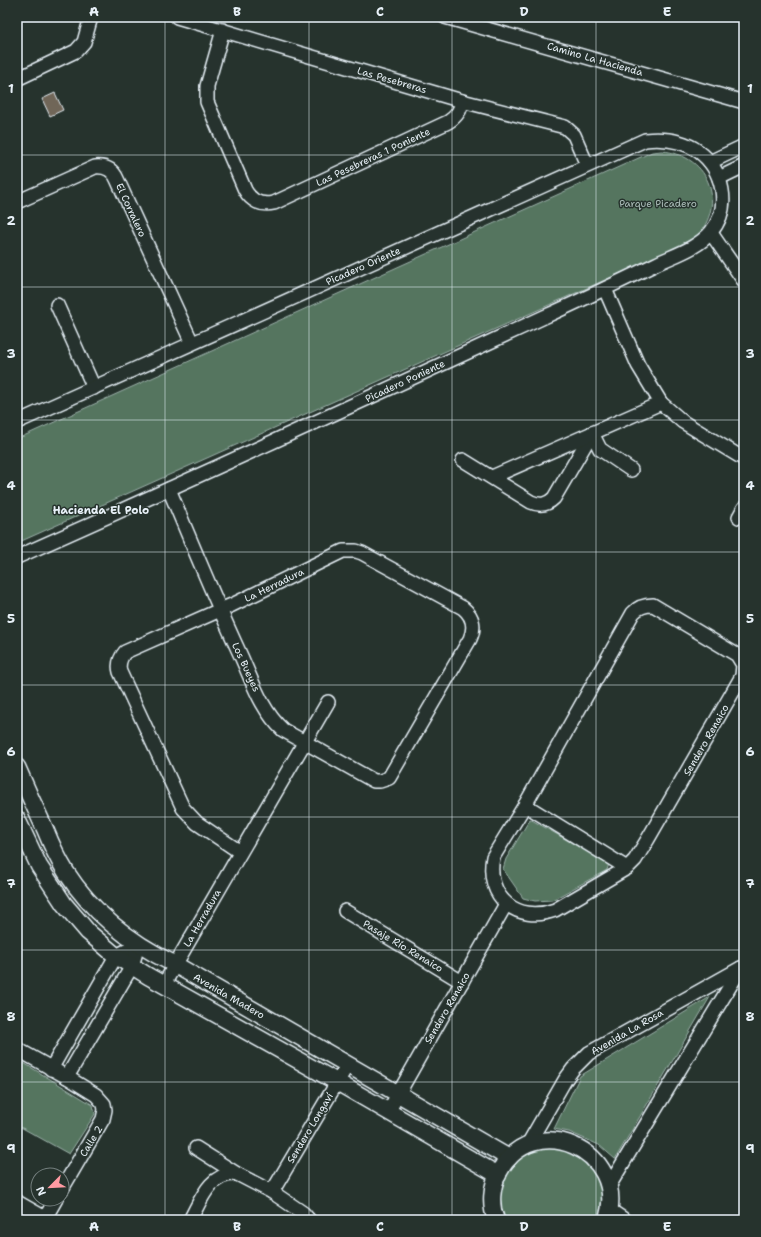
<svg xmlns="http://www.w3.org/2000/svg" width="761" height="1237" font-family="'Shantell Sans',sans-serif">
	<style>
		.green { fill: #54755f; stroke: #9eb3ac }
		.building { fill: #706658; stroke: #e8f1f8 }
		.lines { fill: none; stroke-linecap: round; stroke-linejoin: round }
		.minor-casing { stroke: #e8f1f8; stroke-width: 16 }
		.tertiary-casing { stroke: #e8f1f8; stroke-width: 19 }
		.minor { stroke: #26332d; stroke-width: 13 }
		.tertiary { stroke: #26332d; stroke-width: 16 }
		.grid { fill: none; stroke: #e8f1f8; stroke-width: 1; stroke-opacity: 0.55 }
		.labels { text-anchor: middle; dominant-baseline: central; stroke-width: 3; stroke-linejoin: round; paint-order: stroke }
		.street-label { font-size: 10px; fill: #e8f1f8; stroke: #26332d }
		.park-label { font-size: 10px; fill: #adbfbb; stroke: #26332d }
		.neighbourhood-label { font-size: 11px; font-weight: bold; fill: #e8f1f8; stroke: #26332d }
		.neatline { fill: none; stroke: #e8f1f8; stroke-width: 1.5 }
		.grid-label { font-size: 13px; text-anchor: middle; font-weight: bold; fill: #e8f1f8 }
	</style>
	<rect width="100%" height="100%" fill="#26332d"/>
	<filter id="ink" filterUnits="userSpaceOnUse"><feTurbulence type="fractalNoise" baseFrequency=".025" numOctaves="2"/><feDisplacementMap in="SourceGraphic" scale="8" xChannelSelector="R" yChannelSelector="G"/><feConvolveMatrix kernelMatrix="1 2 1 2 8 2 1 2 1" color-interpolation-filters="sRGB"/></filter>
	<g filter="url(#ink)">
		<g class="green">
			<path d="M662,151C711,155 729,208 692,241L17,543V439L652,152Z"/>
			<path d="M530,819L609,864L607,870L552,900L535,901L523,898L503,869L506,859Z"/>
			<path d="M710,997L615,1159L599,1145L569,1132L554,1129L580,1076Z"/>
			<path d="M17,1059L93,1105L95,1114L69,1154L17,1125Z"/>
			<path d="M560,1146L594,1168L603,1194L598,1220H505L501,1210L499,1196L503,1177L526,1151Z"/>
		</g>
		<path class="building" d="M55,93L63,110L50,116L42,99Z"/>
		<g class="lines">
			<g class="minor-casing">
				<g id="minor">
					<path d="M177,17L462,101L565,127L574,135L587,165"/>
					<path d="M445,17L744,102"/>
					<path d="M223,30L207,86V102L245,190C251,201 261,206 274,203L448,122C456,117 461,111 462,101"/>
					<path d="M17,79L76,51L84,42L91,17"/>
					<path d="M710,162L744,146"/>
					<path d="M719,178L744,166"/>
					<path d="M17,202L95,167C106,166 113,170 117,179L192,343"/>
					<path d="M711,233L744,281"/>
					<path d="M605,289L638,365L661,403L683,422L744,459"/>
					<path d="M57,305L94,388"/>
					<path d="M17,422L645,140C664,138 682,140 698,151C723,169 732,207 711,232C698,248 675,255 656,264C619,282 582,300 544,317C369,398 193,479 17,557"/>
					<path d="M592,433L600,449L631,470"/>
					<path d="M463,460L531,502C540,506 547,505 554,498L592,433"/>
					<path d="M492,477L661,403"/>
					<path d="M169,489C192,544 215,600 240,654C252,680 261,710 283,730L374,781H380L389,778L470,639C475,628 474,617 463,608L362,553L356,551H343L232,605L220,610L125,652C120,658 118,665 120,672L183,808L197,823L240,852"/>
					<path d="M739,517L744,508"/>
					<path d="M653,605L737,655L743,665L742,676L648,839L635,860L627,868L555,910C517,924 485,897 493,857L525,805L633,613C638,607 644,605 653,605Z"/>
					<path d="M525,805L627,868"/>
					<path d="M345,911L462,982"/>
					<path d="M164,984L328,702"/>
					<path d="M17,1049L67,1077L96,1095L104,1104L105,1110L103,1119L62,1189"/>
					<path d="M51,1069L116,956L138,945"/>
					<path d="M67,1077L132,966L138,945"/>
					<path d="M388,1112L506,904"/>
					<path d="M527,1146L565,1080L573,1069L589,1053L741,968"/>
					<path d="M196,1148L237,1174"/>
					<path d="M609,1186L741,968"/>
					<path d="M272,1192L348,1064"/>
					<path d="M17,1202L45,1218"/>
					<path d="M44,1220L56,1199"/>
					<path d="M190,1220C201,1200 210,1172 237,1174L272,1192L303,1213L309,1220"/>
				</g>
			</g>
			<g class="tertiary-casing">
				<g id="tertiary">
					<path d="M17,767C26,788 35,808 45,829C51,844 58,859 66,872C93,914 131,943 174,964L509,1158"/>
					<path d="M17,819L39,866L64,904L88,932L116,956L148,976L337,1082L498,1175"/>
					<path d="M610,1212L622,1220"/>
					<path d="M496,1220C490,1205 491,1187 499,1172C533,1108 629,1150 607,1220"/>
				</g>
			</g>
			<use href="#minor" class="minor"/>
			<use href="#tertiary" class="tertiary"/>
		</g>
	</g>
	<path class="grid" d="M165,17V1220M309,17V1220M452,17V1220M596,17V1220M17,155H744M17,287H744M17,420H744M17,552H744M17,685H744M17,817H744M17,950H744M17,1082H744"/>
	<g class="labels">
		<g class="street-label">
			<text transform="translate(595 59) rotate(16)">Camino La Hacienda</text>
			<text transform="translate(392 80) rotate(16)">Las Pesebreras</text>
			<text transform="translate(373 157) rotate(-25)">Las Pesebreras 1 Poniente</text>
			<text transform="translate(131 210) rotate(65)">El Corralero</text>
			<text transform="translate(363 266) rotate(-24)">Picadero Oriente</text>
			<text transform="translate(405 381) rotate(-25)">Picadero Poniente</text>
			<text transform="translate(274 585) rotate(-26)">La Herradura</text>
			<text transform="translate(246 667) rotate(65)">Los Bueyes</text>
			<text transform="translate(706 740) rotate(-60)">Sendero Renaico</text>
			<text transform="translate(202 918) rotate(-60)">La Herradura</text>
			<text transform="translate(403 946) rotate(31)">Pasaje Río Renaico</text>
			<text transform="translate(229 996) rotate(30)">Avenida Madero</text>
			<text transform="translate(447 1008) rotate(-60)">Sendero Renaico</text>
			<text transform="translate(627 1032) rotate(-30)">Avenida La Rosa</text>
			<text transform="translate(310 1128) rotate(-59)">Sendero Longaví</text>
			<text transform="translate(91 1141) rotate(-59)">Calle 2</text>
		</g>
		<g class="park-label">
			<text x="658" y="203">Parque Picadero</text>
		</g>
		<g class="neighbourhood-label">
			<text x="101" y="510">Hacienda El Polo</text>
		</g>
	</g>
	<rect width="761" height="1237" fill="none" stroke="#26332d" stroke-width="44"/>
	<g transform="translate(50 1187) rotate(246)"><circle r="19" fill="#26332d" stroke="#747f7e"/>
	<path d="M0-3L7 15L0 10L-7 15Z" fill="#ff9aa2"/>
	<text y="-6" font-size="11" font-weight="bold" text-anchor="middle" fill="#e8f1f8">N</text>
	</g>
	<rect x="22" y="22" width="717" height="1193" class="neatline"/>
	<g class="grid-label">
		<text x="94" y="16">A</text>
		<text x="237" y="16">B</text>
		<text x="380" y="16">C</text>
		<text x="524" y="16">D</text>
		<text x="667" y="16">E</text>
		<text x="11" y="93">1</text>
		<text x="750" y="93">1</text>
		<text x="11" y="225">2</text>
		<text x="750" y="225">2</text>
		<text x="11" y="358">3</text>
		<text x="750" y="358">3</text>
		<text x="11" y="490">4</text>
		<text x="750" y="490">4</text>
		<text x="11" y="623">5</text>
		<text x="750" y="623">5</text>
		<text x="11" y="756">6</text>
		<text x="750" y="756">6</text>
		<text x="11" y="888">7</text>
		<text x="750" y="888">7</text>
		<text x="11" y="1021">8</text>
		<text x="750" y="1021">8</text>
		<text x="11" y="1153">9</text>
		<text x="750" y="1153">9</text>
		<text x="94" y="1231">A</text>
		<text x="237" y="1231">B</text>
		<text x="380" y="1231">C</text>
		<text x="524" y="1231">D</text>
		<text x="667" y="1231">E</text>
	</g>
</svg>
